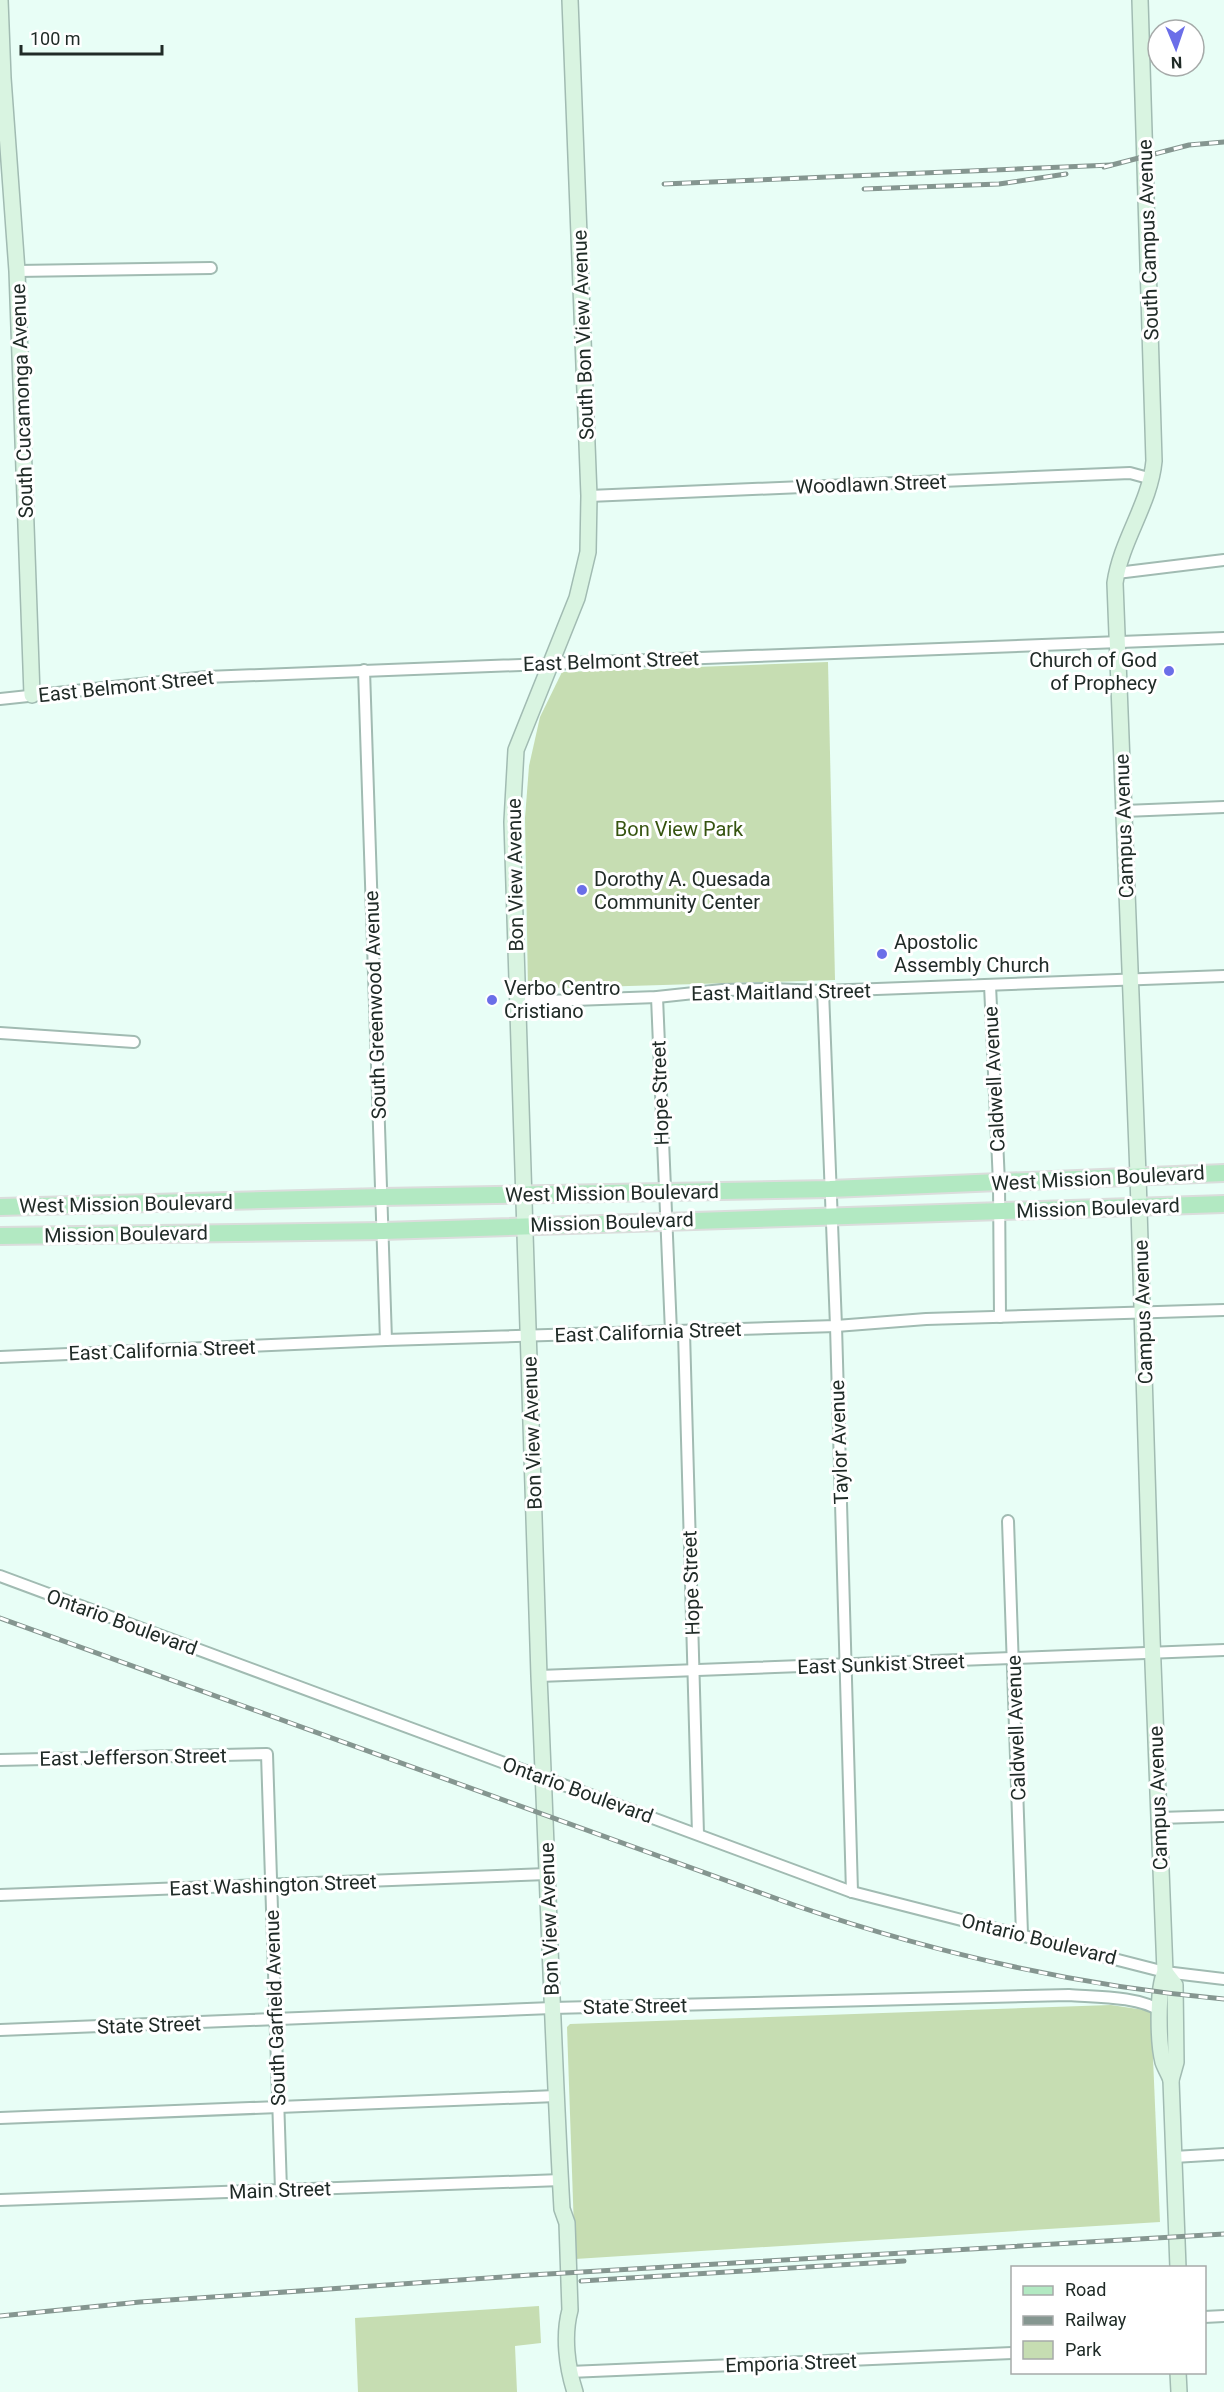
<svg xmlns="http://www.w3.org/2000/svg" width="1224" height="2392" font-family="Roboto,sans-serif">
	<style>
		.green { fill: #c6ddb2 }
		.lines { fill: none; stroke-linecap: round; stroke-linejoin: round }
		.street-casing { stroke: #a1bbb2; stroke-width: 14 }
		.secondary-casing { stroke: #a1bbb2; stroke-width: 18 }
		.primary-casing { stroke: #dbdddc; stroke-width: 20 }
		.street { stroke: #fff; stroke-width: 10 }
		.secondary { stroke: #d9f4e1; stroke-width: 15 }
		.primary { stroke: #b2e9c2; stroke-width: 16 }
		.rail-casing { stroke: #859690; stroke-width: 5 }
		.rail { stroke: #fff; stroke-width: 3; stroke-dasharray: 9; stroke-linecap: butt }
		.poi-dot { fill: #6b6ee8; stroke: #fff; stroke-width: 2 }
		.labels { text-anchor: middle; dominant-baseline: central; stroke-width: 6; stroke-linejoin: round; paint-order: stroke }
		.street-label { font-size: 20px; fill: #202b27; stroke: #fff }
		.poi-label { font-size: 20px; fill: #202b27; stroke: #fff; text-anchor: start }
		.park-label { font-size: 20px; fill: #365410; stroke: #fff }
	</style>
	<rect width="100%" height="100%" fill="#e8fef6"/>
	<g class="green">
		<path d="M828,662L835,980L528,989L525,818L529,766L540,717L562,672Z"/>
		<path d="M1111,2005L1151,2011L1160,2222L575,2259L567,2027L570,2024Z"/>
		<path d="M539,2306L541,2343L515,2346L517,2392H358L355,2318Z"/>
	</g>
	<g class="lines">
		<g class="street-casing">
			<g id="street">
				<path d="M17,271L211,268"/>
				<path d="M589,496L1130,473L1152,479"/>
				<path d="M1117,573L1224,560"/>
				<path d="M364,670L386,1340"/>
				<path d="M0,699L206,677L1224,638"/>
				<path d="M1124,811L1224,807"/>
				<path d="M990,985L999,1183L1000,1317"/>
				<path d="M823,991L836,1326L852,1892"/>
				<path d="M657,997L671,1332"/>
				<path d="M518,1002L657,997L722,990L770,989L823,991L1224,976"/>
				<path d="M0,1033L134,1042"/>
				<path d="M684,1332L698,1834"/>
				<path d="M0,1357L386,1340L836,1326L926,1319L1224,1310"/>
				<path d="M1008,1521L1022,1934"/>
				<path d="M0,1576L852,1892L1165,1972L1224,1979"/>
				<path d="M539,1676L1224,1650"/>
				<path d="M0,1760L267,1754L281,2190"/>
				<path d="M1159,1818L1224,1816"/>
				<path d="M0,1895L547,1874"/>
				<path d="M0,2030L552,2008L1069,1995C1094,1997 1140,1996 1160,2011"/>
				<path d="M0,2118L556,2096"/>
				<path d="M1174,2157L1224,2154"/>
				<path d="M0,2200L561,2180"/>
				<path d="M1204,2317L1224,2316"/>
				<path d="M569,2372L1012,2353"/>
			</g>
		</g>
		<g class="secondary-casing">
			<g id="secondary">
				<path d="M0,0L3,78L17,271L32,695"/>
				<path d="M570,0L589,496L588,552L577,598L516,750L512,822L539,1676C547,1853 552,2031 562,2209L567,2223L570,2310C563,2336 567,2367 575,2392"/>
				<path d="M1140,0L1154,461C1150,504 1121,540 1115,583L1138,1175L1152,1638L1165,1972C1157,1990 1158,2042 1163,2062C1165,2068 1169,2074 1171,2080"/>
				<path d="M1165,1972L1175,1985L1176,2062L1171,2080L1178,2268"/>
				<path d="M1178,2372L1179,2392"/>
			</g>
		</g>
		<g class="primary-casing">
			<g id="primary">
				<path d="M0,1207L382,1197L830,1189L1224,1173"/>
				<path d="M0,1236L383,1231L1224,1204"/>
			</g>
		</g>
		<use href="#street" class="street"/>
		<use href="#secondary" class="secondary"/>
		<use href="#primary" class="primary"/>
		<g class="rail-casing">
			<g id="rail">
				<path d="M1104,167L1189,145L1224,142"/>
				<path d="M664,184L1111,165"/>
				<path d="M864,189L999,184L1066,174"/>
				<path d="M0,1618L794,1905C934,1953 1076,1986 1224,1999"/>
				<path d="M581,2281L904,2261"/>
				<path d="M0,2316L140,2302L531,2275L1224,2234"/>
			</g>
		</g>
		<use href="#rail" class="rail"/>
	</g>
	<g class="poi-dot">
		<circle cx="1169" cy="671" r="6"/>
		<circle cx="582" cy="890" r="6"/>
		<circle cx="882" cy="954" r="6"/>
		<circle cx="492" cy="1000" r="6"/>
	</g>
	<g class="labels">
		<g class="street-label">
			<text transform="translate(1148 240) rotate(-92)">South Campus Avenue</text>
			<text transform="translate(583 335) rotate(-92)">South Bon View Avenue</text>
			<text transform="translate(22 401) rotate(-92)">South Cucamonga Avenue</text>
			<text transform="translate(871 484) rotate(-2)">Woodlawn Street</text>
			<text transform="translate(611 661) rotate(-2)">East Belmont Street</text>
			<text transform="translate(126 686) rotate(-6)">East Belmont Street</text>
			<text transform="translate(1124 826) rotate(-92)">Campus Avenue</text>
			<text transform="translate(515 875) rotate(-91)">Bon View Avenue</text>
			<text transform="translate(781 992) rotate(-1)">East Maitland Street</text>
			<text transform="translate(375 1005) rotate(-92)">South Greenwood Avenue</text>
			<text transform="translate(994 1079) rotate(-93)">Caldwell Avenue</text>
			<text transform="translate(660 1093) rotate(-92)">Hope Street</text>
			<text transform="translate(1098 1178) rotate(-3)">West Mission Boulevard</text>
			<text transform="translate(612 1193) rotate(-1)">West Mission Boulevard</text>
			<text transform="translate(126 1204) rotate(-1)">West Mission Boulevard</text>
			<text transform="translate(1098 1208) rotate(-2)">Mission Boulevard</text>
			<text transform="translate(612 1222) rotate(-2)">Mission Boulevard</text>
			<text transform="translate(126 1234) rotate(-1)">Mission Boulevard</text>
			<text transform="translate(1143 1312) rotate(-92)">Campus Avenue</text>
			<text transform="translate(648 1332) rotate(-2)">East California Street</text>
			<text transform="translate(162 1350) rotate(-2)">East California Street</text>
			<text transform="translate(532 1433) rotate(-92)">Bon View Avenue</text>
			<text transform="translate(839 1442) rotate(-92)">Taylor Avenue</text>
			<text transform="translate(691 1583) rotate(-92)">Hope Street</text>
			<text transform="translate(122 1622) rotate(20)">Ontario Boulevard</text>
			<text transform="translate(881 1664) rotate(-2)">East Sunkist Street</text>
			<text transform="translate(1016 1728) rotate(-92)">Caldwell Avenue</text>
			<text transform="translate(133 1757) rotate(-1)">East Jefferson Street</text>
			<text transform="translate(578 1790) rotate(20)">Ontario Boulevard</text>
			<text transform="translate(1158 1798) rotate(-92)">Campus Avenue</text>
			<text transform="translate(273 1885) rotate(-2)">East Washington Street</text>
			<text transform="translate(549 1919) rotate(-92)">Bon View Avenue</text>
			<text transform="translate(1039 1939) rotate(14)">Ontario Boulevard</text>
			<text transform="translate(635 2006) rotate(-1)">State Street</text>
			<text transform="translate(275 2008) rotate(-92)">South Garfield Avenue</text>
			<text transform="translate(149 2025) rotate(-2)">State Street</text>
			<text transform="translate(280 2190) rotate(-2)">Main Street</text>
			<text transform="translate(791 2363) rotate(-2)">Emporia Street</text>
		</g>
		<g class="poi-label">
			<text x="1157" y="660" text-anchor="end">Church of God<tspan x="1157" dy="23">of Prophecy</tspan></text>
			<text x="594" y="879">Dorothy A. Quesada<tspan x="594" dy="23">Community Center</tspan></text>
			<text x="894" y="942">Apostolic<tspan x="894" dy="23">Assembly Church</tspan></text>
			<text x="504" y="988">Verbo Centro<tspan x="504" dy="23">Cristiano</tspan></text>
		</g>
		<g class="park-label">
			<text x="679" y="829">Bon View Park</text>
		</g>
	</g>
	<rect x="1011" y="2266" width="195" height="108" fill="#ffffff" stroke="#a6aaa9" stroke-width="1.5"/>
	<rect x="1023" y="2286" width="30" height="9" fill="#b2e9c2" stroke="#a6aaa9" stroke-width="1.5"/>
	<text x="1065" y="2296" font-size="18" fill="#202b27">Road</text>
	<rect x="1023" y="2316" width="30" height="9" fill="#859690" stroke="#a6aaa9" stroke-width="1.5"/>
	<text x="1065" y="2326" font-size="18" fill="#202b27">Railway</text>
	<rect x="1023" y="2341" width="30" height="18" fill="#c6ddb2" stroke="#a6aaa9" stroke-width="1.5"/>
	<text x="1065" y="2356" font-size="18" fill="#202b27">Park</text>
	<g transform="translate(1176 48) rotate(178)"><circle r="28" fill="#ffffff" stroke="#a6aaa9" stroke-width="1.5"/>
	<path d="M0-4.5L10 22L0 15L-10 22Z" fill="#6b6ee8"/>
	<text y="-9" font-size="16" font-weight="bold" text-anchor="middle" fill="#202b27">N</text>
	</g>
	<path d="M21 45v9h141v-9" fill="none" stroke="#202b27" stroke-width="3"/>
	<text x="30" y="45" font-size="18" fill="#202b27" stroke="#ffffff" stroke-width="4.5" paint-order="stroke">100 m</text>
</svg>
